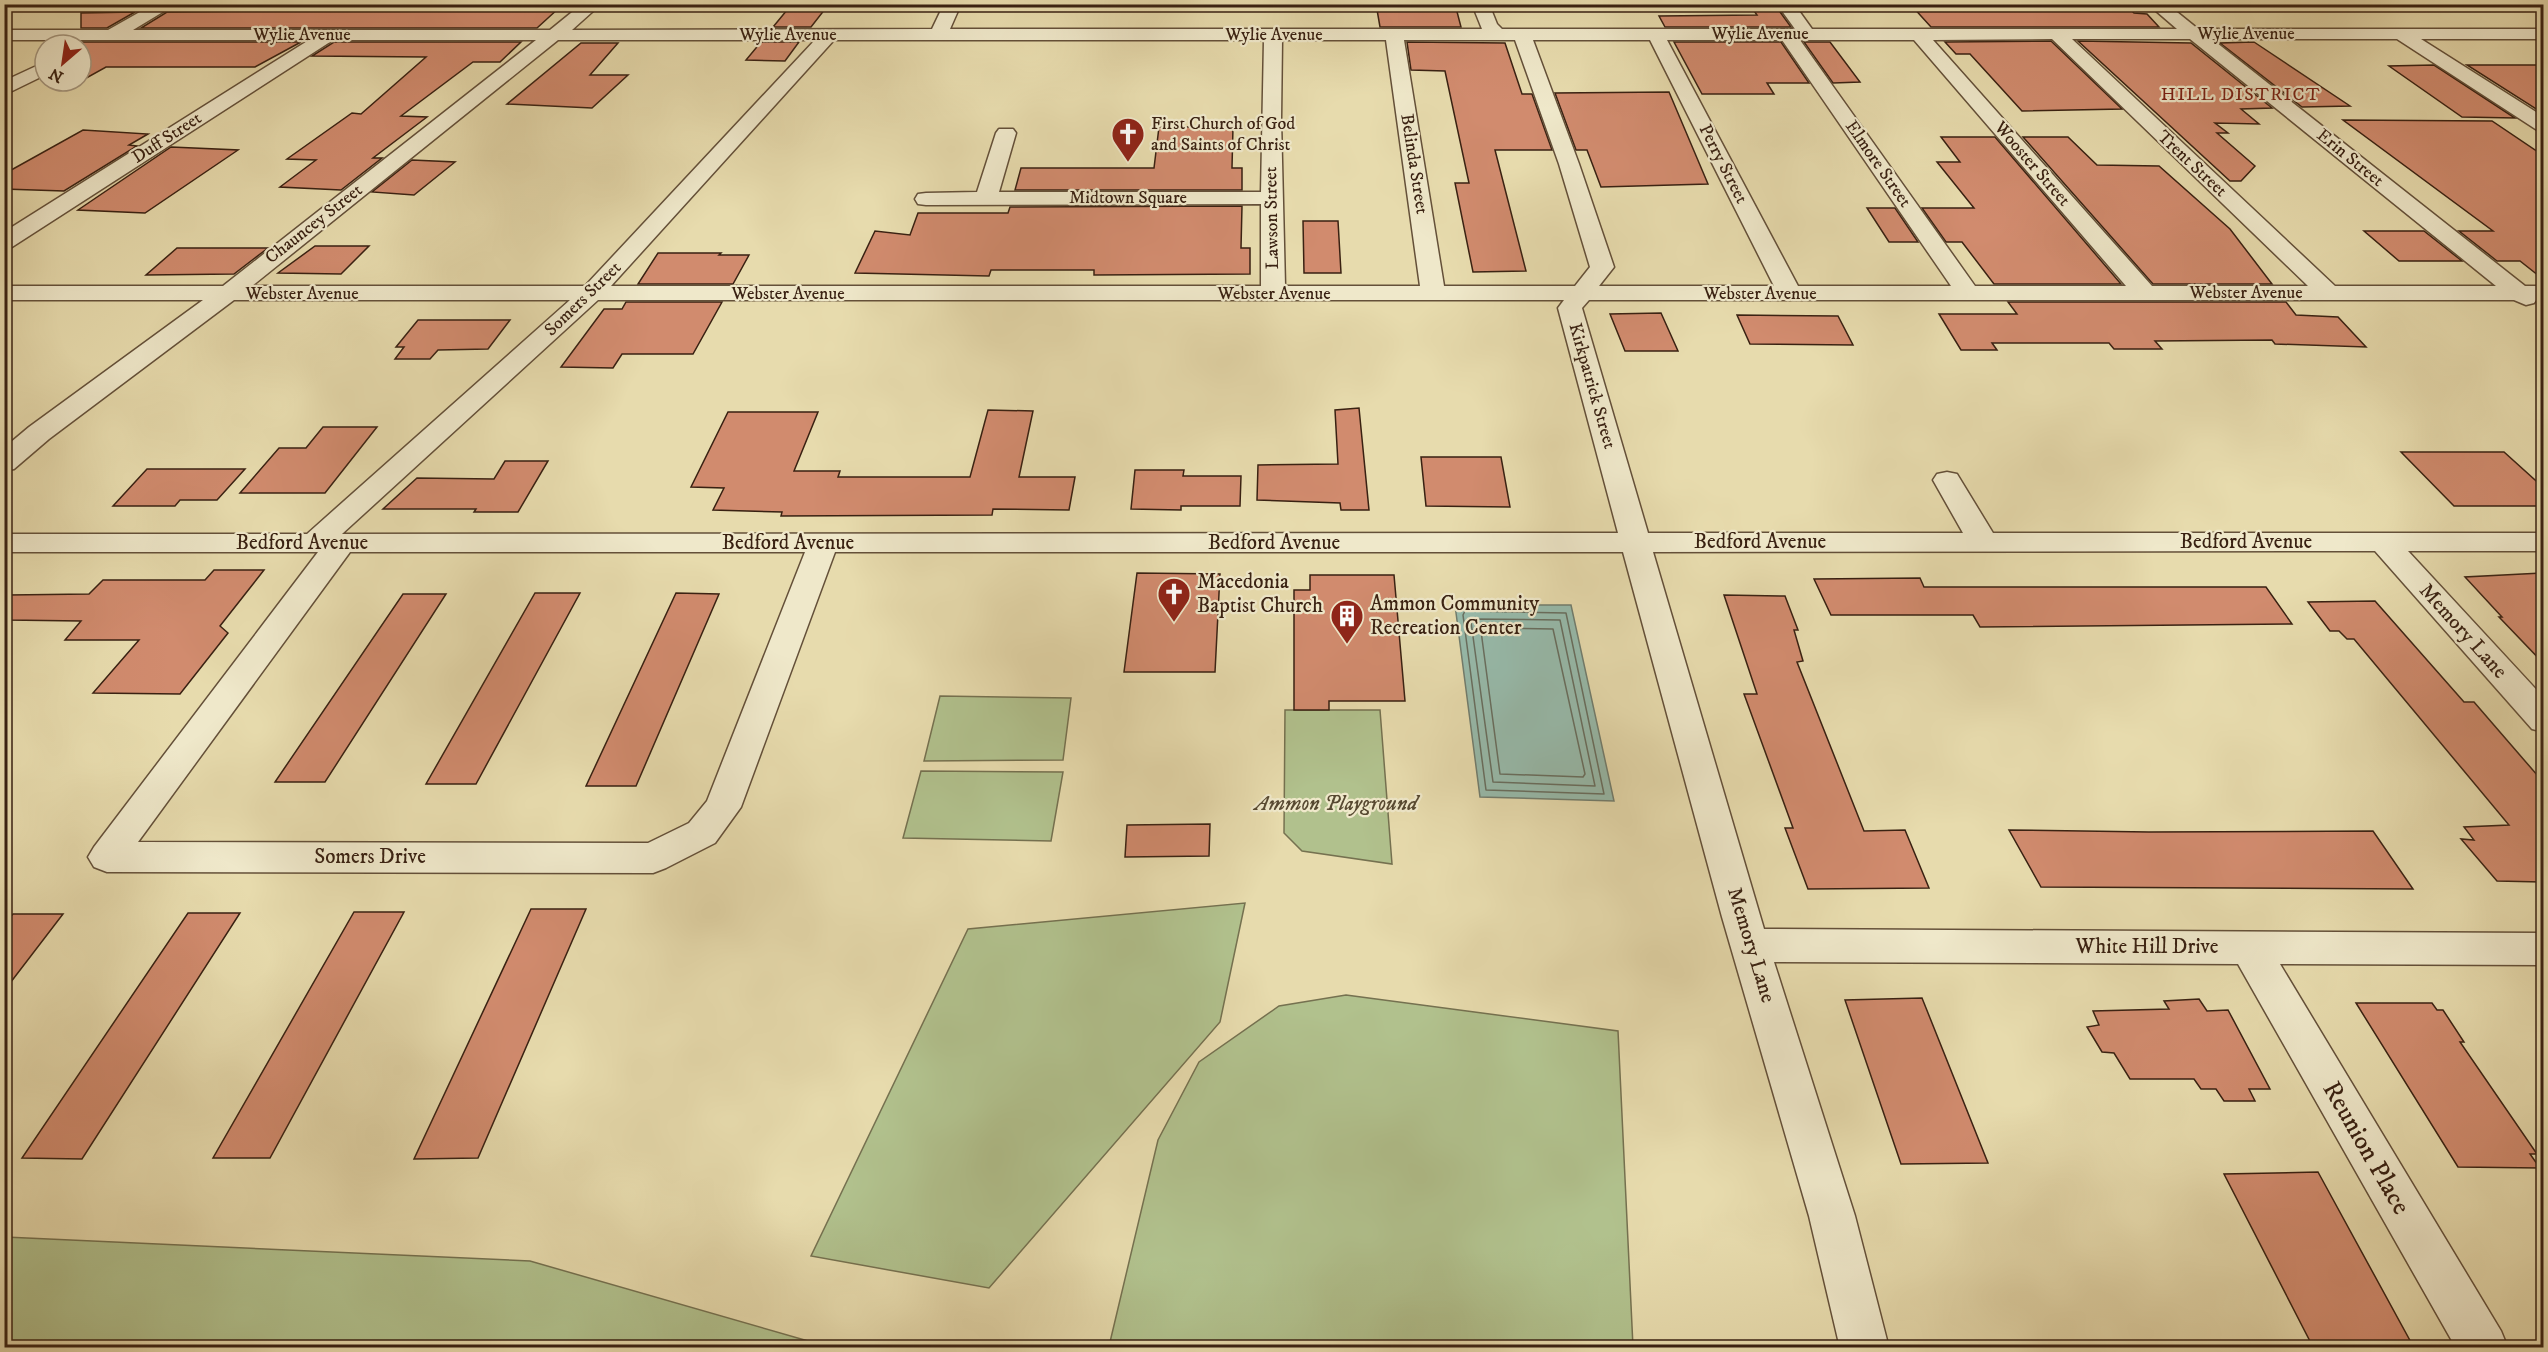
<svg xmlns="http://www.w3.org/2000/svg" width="2548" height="1352" font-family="'IM FELL DW Pica',serif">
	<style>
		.green { fill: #b1c18d; stroke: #757150; stroke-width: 1.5 }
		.water { fill: #97bbac; stroke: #717d6e; stroke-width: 1.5 }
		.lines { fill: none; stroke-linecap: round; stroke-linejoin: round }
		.shore { stroke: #686e5f; stroke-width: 1.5 }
		.building { fill: #d18b6e; stroke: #392112; stroke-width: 1.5 }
		.minor-casing { stroke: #645039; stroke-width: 3 }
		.minor { fill: #efe8ca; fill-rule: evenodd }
		.labels { text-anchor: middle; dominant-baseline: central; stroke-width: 4.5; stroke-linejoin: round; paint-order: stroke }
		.far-street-label { font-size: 18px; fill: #392112; stroke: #efe8ca }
		.far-neighbourhood-label { font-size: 18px; letter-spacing: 1.5px; fill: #7a1f14; stroke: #efe8ca }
		.far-poi-label { font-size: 18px; fill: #392112; stroke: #efe8ca; text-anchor: start }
		.street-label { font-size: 21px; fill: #392112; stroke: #efe8ca }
		.poi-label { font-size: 21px; fill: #392112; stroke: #efe8ca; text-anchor: start }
		.park-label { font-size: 21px; font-style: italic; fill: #574931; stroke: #efe8ca }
		.near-street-label { font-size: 26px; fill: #392112; stroke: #efe8ca }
	</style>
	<rect width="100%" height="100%" fill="#e7dbad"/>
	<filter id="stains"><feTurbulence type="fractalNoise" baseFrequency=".00333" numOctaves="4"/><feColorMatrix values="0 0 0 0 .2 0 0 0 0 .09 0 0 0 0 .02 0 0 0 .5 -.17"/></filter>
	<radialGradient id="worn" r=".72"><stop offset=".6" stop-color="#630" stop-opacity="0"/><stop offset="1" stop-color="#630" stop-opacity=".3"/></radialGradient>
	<g class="green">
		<path d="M940,696L1071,698L1063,760L924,761Z"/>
		<path d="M1285,710H1380L1392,864L1302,851L1284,833Z"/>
		<path d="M921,771L1063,772L1051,841L903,838Z"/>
		<path d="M1245,903L1220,1022L989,1288L811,1256L968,929Z"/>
		<path d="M1346,995L1618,1031L1633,1347L1141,1348L1110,1342L1158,1140L1199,1062L1279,1006Z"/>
		<path d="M5,1237L530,1261L829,1347H5Z"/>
	</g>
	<path class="water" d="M1455,605H1571L1614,801L1480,797Z"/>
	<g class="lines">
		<g class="shore">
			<path d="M1465,611L1566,613L1604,794L1486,790L1463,615Z"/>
			<path d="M1474,619L1560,620L1595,786L1493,782L1471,622Z"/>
			<path d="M1484,628L1553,629L1585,774L1583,777L1500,774L1481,631Z"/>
		</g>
	</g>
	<g class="building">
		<path d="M792,4H829L811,27H773Z"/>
		<path d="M1376,4H1455L1461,27H1380Z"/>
		<path d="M2125,4L2134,13L2147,14L2159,27H1931L1911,5Z"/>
		<path d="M1750,5H1775L1791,27H1665L1659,16L1757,15Z"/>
		<path d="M523,6L559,8L537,28H141L167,12L253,11L259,8L290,7L392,8L391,9Z"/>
		<path d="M135,12L107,28H81V13Z"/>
		<path d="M2051,41L2122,109L2022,111L1970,54H1956L1945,42Z"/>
		<path d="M2078,41L2191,43L2272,108L2241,109L2259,124L2215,123L2228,133H2217L2255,166L2241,181H2230Z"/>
		<path d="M81,42H301L255,67H106L81,81Z"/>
		<path d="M334,42H521L500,62H473L401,116L427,117L373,158H382L341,190L280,187L316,160L287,159L352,113L361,114L426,57L312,56Z"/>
		<path d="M761,42H799L785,61L746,60Z"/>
		<path d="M1407,42L1505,43L1522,94H1532L1552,150H1495L1526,271L1473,272L1455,183H1469L1445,71L1411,70Z"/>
		<path d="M1674,42H1781L1809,83H1767L1774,94H1702Z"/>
		<path d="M1804,42H1830L1860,82L1833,83Z"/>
		<path d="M2254,42L2350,106L2302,107L2220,43Z"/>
		<path d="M581,43H618L590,75H628L592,108L507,104Z"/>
		<path d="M2434,65L2515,118L2462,117L2389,66Z"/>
		<path d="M2467,65H2544V114Z"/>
		<path d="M1669,92L1708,184L1601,187L1587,150H1576L1555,93Z"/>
		<path d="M2343,120L2492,121L2544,156V280L2520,261H2497L2459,231H2493Z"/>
		<path d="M1159,127H1233L1232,168H1242V190H1015L1021,168H1154Z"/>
		<path d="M83,130L148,134L129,145L137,146L64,191L4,189V174Z"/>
		<path d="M1941,137H1995L2121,284H1994L1962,242H1946L1922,208H1974L1937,162H1960Z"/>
		<path d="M2023,137H2068L2097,165L2159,166L2230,229L2272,284H2153Z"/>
		<path d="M171,147L238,150L145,213L78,210Z"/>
		<path d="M412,160L455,162L414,195L372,192Z"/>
		<path d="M1242,206L1241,248H1250V274L1094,275V270H991L989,276L855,273L875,231L910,235L918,213H1008L1010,207Z"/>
		<path d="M1867,208H1895L1918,242H1889Z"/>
		<path d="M1303,221H1338L1341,273H1304Z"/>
		<path d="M2364,231H2424L2462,261H2399Z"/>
		<path d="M315,246H369L341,274L278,273Z"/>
		<path d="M177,248H268L234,274L146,275Z"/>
		<path d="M658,253H721L719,255H749L733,284H638Z"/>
		<path d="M626,302H722L693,354H622L613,368L561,367L604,309H622Z"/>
		<path d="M2008,302H2286L2296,315L2338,317L2366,347L2275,344L2272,340L2155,341L2162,349H2114L2109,343H1992L1997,350H1961L1939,314H2017Z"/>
		<path d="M1661,313L1678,351H1625L1610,314Z"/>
		<path d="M1737,315L1838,316L1853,345L1750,344Z"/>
		<path d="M418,320H510L488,349L438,350L430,359H395L404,347H396Z"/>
		<path d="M1359,408L1369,510H1341L1340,503L1257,500L1258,465L1338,464L1335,410Z"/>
		<path d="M988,410L1033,411L1019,477H1075L1069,510L993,509L992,515L781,516L782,512L713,510L724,488L691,487L728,412H818L794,471H840L838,477H970Z"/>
		<path d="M323,427H377L325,493H240L279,448H306Z"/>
		<path d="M2401,452H2504L2544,488V506H2454Z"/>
		<path d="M1421,457H1501L1510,507L1426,506Z"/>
		<path d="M505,461H548L518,512H474L476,509H383L417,478L494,479Z"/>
		<path d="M147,469H245L217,500H180L175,506H113Z"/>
		<path d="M1135,470H1184L1183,476H1241L1240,506H1181V510L1131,509Z"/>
		<path d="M214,570H264L220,626L228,633L180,694L93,693L139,640H65L81,621L7,620L8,595L89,594L103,580H205Z"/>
		<path d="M1137,573L1220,574L1215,672H1124Z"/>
		<path d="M2544,573V664L2499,617H2502L2465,577Z"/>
		<path d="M1310,575H1394L1405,701H1329V710H1294V590H1310Z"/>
		<path d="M1920,578L1924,587H2266L2292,624L1980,627L1973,615H1831L1814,579Z"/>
		<path d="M535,593H580L476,784H426Z"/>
		<path d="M676,593L719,594L636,786H586Z"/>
		<path d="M403,594H446L325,782H275Z"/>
		<path d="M1724,595L1785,596L1798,630H1794L1803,661L1797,662L1864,831L1905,830L1929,888L1808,889L1785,828H1793L1744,694H1757Z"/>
		<path d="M2375,601L2464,702H2474L2544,783V882L2497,881L2461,839L2474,840L2464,827L2509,825L2354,639H2347L2339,631H2330L2308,602Z"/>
		<path d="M1210,824L1209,856L1125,857L1127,825Z"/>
		<path d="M2009,830L2149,832L2373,831L2413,889L2041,887Z"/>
		<path d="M531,909H586L478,1158L414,1159Z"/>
		<path d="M354,912H404L270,1158H213Z"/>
		<path d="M188,913H240L82,1159L22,1158Z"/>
		<path d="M13,914H63L4,991V924Z"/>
		<path d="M1922,998L1988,1163L1901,1164L1845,1000Z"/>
		<path d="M2199,999L2207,1011L2228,1010L2270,1089H2249L2255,1101H2224L2216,1089H2201L2194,1079H2130L2114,1053L2102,1052L2087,1027L2099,1025L2093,1011L2169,1009L2164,1001Z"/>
		<path d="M2356,1003H2432L2437,1010H2443L2464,1042H2460L2537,1154H2530L2540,1168L2458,1167Z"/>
		<path d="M2318,1172L2413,1346L2313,1347L2224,1174Z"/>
	</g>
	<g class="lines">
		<g class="minor-casing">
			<g id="minor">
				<path d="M154,4H176L133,30H550L582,4H601L572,30L932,29L944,4H961L950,29H1482L1472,4H1489L1497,24L1502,29H1795L1777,4H1794L1812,29H2177L2148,4H2167L2198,29H2544V39H2421L2544,117V132L2537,130L2397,39H2212L2525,286H2544V300H2536L2534,303L2526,305L2514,300H1589L1582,308L1648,533H1963L1933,480L1937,474L1947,472L1957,474L1993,533H2544V551H2408L2544,698V732L2532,729L2375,551L1653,552L1764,929L2544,933V965L2280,964L2501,1331L2508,1348H2456L2238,964L1774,962L1855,1216L1889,1348H1840L1809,1216L1722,917L1623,552H835L741,807L715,843L666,868L653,873L107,872L94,867L88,857L94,847L318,552H4V534H307L570,300H234L49,439L14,469L4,471V448L29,427L203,300H4V286H223L536,40H333L12,247L4,249V232L309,40H4V30H108ZM2052,39L2308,286H2152L1933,40ZM2072,39H2190L2496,286H2335ZM558,40H815L585,286H252ZM834,40H1264L1261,192H999L1016,133L1013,129H999L996,133L977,192L926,193L918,194L915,199L918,204L926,205L1261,204V286H611ZM1282,40H1386L1420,286H1285L1281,119ZM1404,40H1515L1559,164L1590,267L1575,286H1444ZM1533,40H1650L1774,286H1599L1614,267L1579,164ZM1667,40H1782L1951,286H1798ZM1800,40H1914L2126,286H1975ZM598,300H1564L1558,308L1618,533L342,534ZM350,552H805L707,801L689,823L648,843L138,842Z"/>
				<path d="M45,62V75L4,95V81Z"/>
			</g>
		</g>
		<use href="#minor" class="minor"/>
	</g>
	<defs>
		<g id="church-pin" transform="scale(1.725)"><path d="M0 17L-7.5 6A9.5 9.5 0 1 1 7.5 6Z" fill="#8f2418" stroke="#efe8ca"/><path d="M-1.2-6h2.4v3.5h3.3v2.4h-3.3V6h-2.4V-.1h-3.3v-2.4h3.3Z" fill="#fff"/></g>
		<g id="building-pin" transform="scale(1.725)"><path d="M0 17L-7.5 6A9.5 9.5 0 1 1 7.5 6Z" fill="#8f2418" stroke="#efe8ca"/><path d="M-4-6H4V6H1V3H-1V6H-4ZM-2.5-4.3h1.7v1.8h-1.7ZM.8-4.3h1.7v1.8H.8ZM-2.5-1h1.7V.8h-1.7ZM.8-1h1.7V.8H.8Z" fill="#fff"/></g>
	</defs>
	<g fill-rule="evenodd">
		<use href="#church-pin" x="1128" y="134"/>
		<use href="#church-pin" x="1174" y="594"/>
		<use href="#building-pin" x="1347" y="616"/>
	</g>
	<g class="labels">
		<g class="far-street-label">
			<text x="1760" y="34">Wylie Avenue</text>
			<text x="2246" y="34">Wylie Avenue</text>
			<text x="302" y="35">Wylie Avenue</text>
			<text x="788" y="35">Wylie Avenue</text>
			<text x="1274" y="35">Wylie Avenue</text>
			<text transform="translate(167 138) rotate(-33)">Duff Street</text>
			<text transform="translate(2350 158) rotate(39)">Erin Street</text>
			<text transform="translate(1414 164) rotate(81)">Belinda Street</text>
			<text transform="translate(1723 164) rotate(63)">Perry Street</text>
			<text transform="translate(1878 164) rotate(55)">Elmore Street</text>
			<text transform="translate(2032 164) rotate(49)">Wooster Street</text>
			<text transform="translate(2192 164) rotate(43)">Trent Street</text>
			<text x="1128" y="198">Midtown Square</text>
			<text transform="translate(1272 218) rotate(-91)">Lawson Street</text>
			<text transform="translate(314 224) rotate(-38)">Chauncey Street</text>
			<text x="2246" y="293">Webster Avenue</text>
			<text x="302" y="294">Webster Avenue</text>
			<text x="788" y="294">Webster Avenue</text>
			<text x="1274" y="294">Webster Avenue</text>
			<text x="1760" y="294">Webster Avenue</text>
			<text transform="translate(583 299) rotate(-44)">Somers Street</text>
			<text transform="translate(1592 386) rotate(74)">Kirkpatrick Street</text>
		</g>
		<g class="far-neighbourhood-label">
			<text x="2241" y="95">HILL DISTRICT</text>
		</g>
		<g class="far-poi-label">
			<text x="1151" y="124">First Church of God<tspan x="1151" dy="21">and Saints of Christ</tspan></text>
		</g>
		<g class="street-label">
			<text x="1760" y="542">Bedford Avenue</text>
			<text x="2246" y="542">Bedford Avenue</text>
			<text x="302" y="543">Bedford Avenue</text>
			<text x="788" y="543">Bedford Avenue</text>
			<text x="1274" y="543">Bedford Avenue</text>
			<text transform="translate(2463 631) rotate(48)">Memory Lane</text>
			<text x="370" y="857">Somers Drive</text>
			<text transform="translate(1751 945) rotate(73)">Memory Lane</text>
			<text x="2147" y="947">White Hill Drive</text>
		</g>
		<g class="poi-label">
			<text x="1197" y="582">Macedonia<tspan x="1197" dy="24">Baptist Church</tspan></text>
			<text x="1370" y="604">Ammon Community<tspan x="1370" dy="24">Recreation Center</tspan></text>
		</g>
		<g class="park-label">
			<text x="1336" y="804">Ammon Playground</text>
		</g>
		<g class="near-street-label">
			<text transform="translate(2366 1148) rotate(60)">Reunion Place</text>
		</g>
	</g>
	<rect width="2548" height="1352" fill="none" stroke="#e7dbad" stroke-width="24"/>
	<rect x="6" y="6" width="2536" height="1340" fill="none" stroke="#392112" stroke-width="3"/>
	<rect x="12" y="12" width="2524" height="1328" fill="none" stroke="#392112" stroke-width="1.5"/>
	<g transform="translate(63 63) rotate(209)"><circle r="28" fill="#efe8ca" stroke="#a69880" stroke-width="1.5"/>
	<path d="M0-4.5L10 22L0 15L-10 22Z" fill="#8f2418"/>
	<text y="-9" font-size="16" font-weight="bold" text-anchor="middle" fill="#392112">N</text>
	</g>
	<rect width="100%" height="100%" filter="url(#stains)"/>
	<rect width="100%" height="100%" fill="url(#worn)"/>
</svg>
